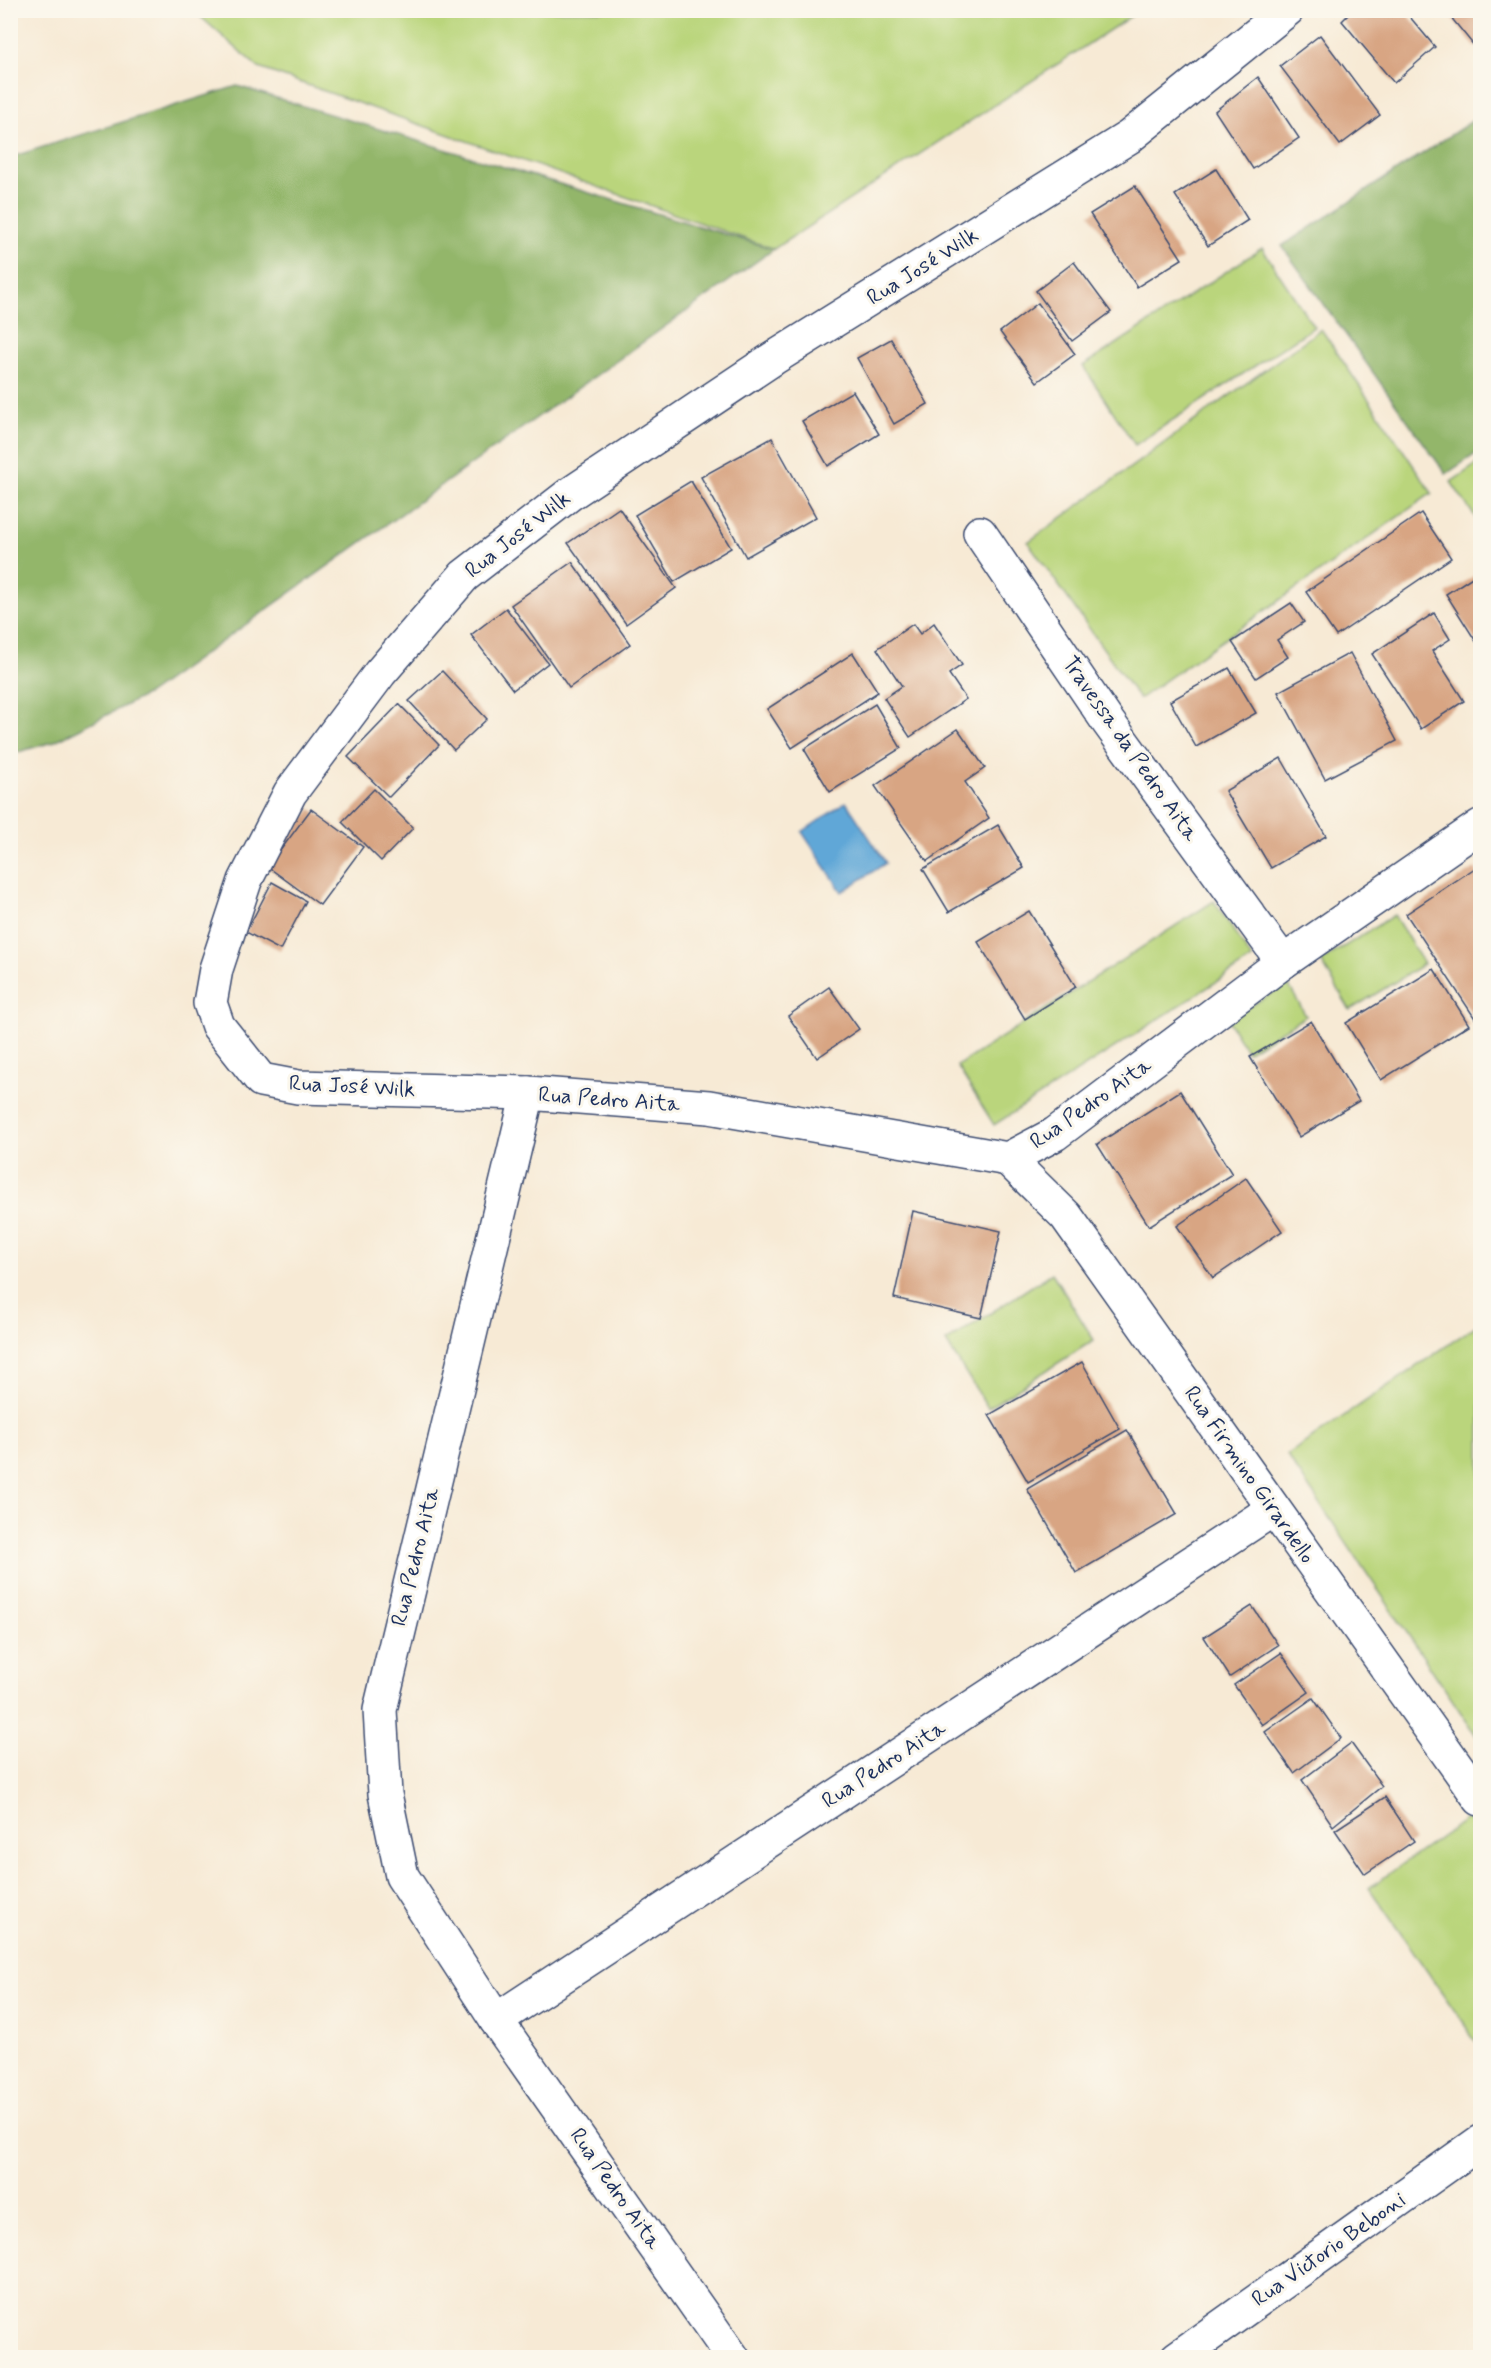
<svg xmlns="http://www.w3.org/2000/svg" width="1491" height="2368" font-family="Mynerve,sans-serif">
	<style>
		.green { fill: #bad57b; stroke: #6a826c; stroke-width: 1.5 }
		.forest { fill: #93b66b; stroke: #577264; stroke-width: 1.5 }
		.water { fill: #60a7d7; stroke: #3e6b9a; stroke-width: 1.5 }
		.building { fill: #d8a583 }
		.lines { fill: none; stroke-linecap: round; stroke-linejoin: round }
		.minor-casing { stroke: #3c4b70; stroke-width: 36 }
		.minor { stroke: #fff; stroke-width: 33 }
		.labels { text-anchor: middle; dominant-baseline: central; stroke-width: 6; stroke-linejoin: round; paint-order: stroke }
		.street-label { font-size: 22px; fill: #1b2f5e; stroke: #fbf7ec }
	</style>
	<rect width="100%" height="100%" fill="#fbf7ec"/>
	<filter id="ink" filterUnits="userSpaceOnUse"><feTurbulence type="fractalNoise" baseFrequency=".0167" numOctaves="2"/><feDisplacementMap in="SourceGraphic" scale="12" xChannelSelector="R" yChannelSelector="G"/><feConvolveMatrix kernelMatrix="1 2 1 2 8 2 1 2 1" color-interpolation-filters="sRGB"/></filter>
	<filter id="wash" filterUnits="userSpaceOnUse"><feTurbulence type="fractalNoise" baseFrequency=".008" numOctaves="4" result="noise"/><feDisplacementMap in="SourceGraphic" scale="24" xChannelSelector="R" yChannelSelector="G"/><feGaussianBlur stdDeviation="1.35" result="paint"/><feColorMatrix in="noise" values="0 0 0 0 0 0 0 0 0 0 0 0 0 0 0 0 0 1.4 0 .05"/><feComposite in="paint" operator="in"/></filter>
	<g filter="url(#wash)">
		<rect width="100%" height="100%" fill="#f7ead5"/>
		<g class="green">
			<path d="M194,11H1139L774,249L259,68Z"/>
			<path d="M1262,248L1314,327L1135,445L1083,366Z"/>
			<path d="M1321,329L1432,493L1139,699L1028,542Z"/>
			<path d="M1480,462V524L1451,482Z"/>
			<path d="M1214,901L1252,959L994,1125L957,1066Z"/>
			<path d="M1394,915L1424,964L1350,1010L1321,961Z"/>
			<path d="M1288,984L1306,1016L1247,1052L1227,1019Z"/>
			<path d="M1052,1273L1094,1340L988,1408L946,1342Z"/>
			<path d="M1480,1323V1741L1287,1455Z"/>
			<path d="M1468,1818L1480,1836V2047L1369,1888Z"/>
		</g>
		<g class="forest">
			<path d="M237,86L774,249L148,694L53,742L11,754V157Z"/>
			<path d="M1475,119L1480,127V451L1446,474L1282,246Z"/>
		</g>
		<path class="water" d="M846,802L886,863L842,892L802,832Z"/>
		<g id="blocks">
			<g class="building">
				<path d="M1353,10H1404L1435,47L1394,83L1342,21Z"/>
				<path d="M1445,10H1480V42L1475,47Z"/>
				<path d="M1320,35L1380,115L1340,145L1280,66Z"/>
				<path d="M1258,77L1299,138L1253,169L1215,111Z"/>
				<path d="M1216,169L1248,220L1208,246L1175,195Z"/>
				<path d="M1135,186L1182,259L1137,287L1090,214Z"/>
				<path d="M1074,262L1111,312L1072,341L1036,291Z"/>
				<path d="M1038,303L1075,354L1037,382L1000,332Z"/>
				<path d="M891,339L928,404L894,424L857,358Z"/>
				<path d="M853,391L879,434L828,466L802,421Z"/>
				<path d="M772,438L816,517L746,557L701,477Z"/>
				<path d="M691,481L731,548L674,582L635,515Z"/>
				<path d="M619,508L676,588L626,624L568,543Z"/>
				<path d="M1421,513L1451,558L1336,636L1306,592Z"/>
				<path d="M572,562L630,644L569,688L511,605Z"/>
				<path d="M1480,572V648L1446,594Z"/>
				<path d="M1291,603L1304,622L1277,640L1288,657L1256,678L1232,642Z"/>
				<path d="M506,608L548,663L513,690L471,635Z"/>
				<path d="M1434,613L1450,639L1432,651L1464,701L1421,729L1372,654Z"/>
				<path d="M934,623L962,665L949,674L966,699L910,737L884,698L902,686L877,649L913,624L920,634Z"/>
				<path d="M853,653L878,692L792,748L767,709Z"/>
				<path d="M1350,653L1397,741L1325,779L1278,692Z"/>
				<path d="M1229,668L1256,713L1196,747L1170,701Z"/>
				<path d="M442,671L487,719L454,750L409,701Z"/>
				<path d="M399,704L439,745L389,797L348,757Z"/>
				<path d="M875,704L901,748L830,792L804,749Z"/>
				<path d="M958,729L985,768L965,782L989,818L927,861L875,786Z"/>
				<path d="M1281,758L1326,836L1271,868L1225,791Z"/>
				<path d="M374,789L413,828L381,861L342,822Z"/>
				<path d="M311,809L363,847L320,905L268,867Z"/>
				<path d="M998,825L1024,868L949,912L923,869Z"/>
				<path d="M1475,868L1480,876V1026L1406,914Z"/>
				<path d="M272,882L306,901L280,950L246,932Z"/>
				<path d="M1029,911L1076,987L1025,1019L978,942Z"/>
				<path d="M1434,969L1469,1025L1381,1080L1346,1023Z"/>
				<path d="M829,987L859,1029L817,1058L788,1016Z"/>
				<path d="M1311,1021L1359,1101L1299,1137L1250,1057Z"/>
				<path d="M1180,1091L1232,1174L1149,1226L1097,1144Z"/>
				<path d="M1246,1178L1282,1231L1213,1278L1177,1226Z"/>
				<path d="M913,1211L1001,1231L981,1318L894,1298Z"/>
				<path d="M1082,1362L1120,1429L1028,1482L989,1415Z"/>
				<path d="M1127,1430L1177,1514L1076,1573L1027,1489Z"/>
				<path d="M1252,1606L1278,1645L1230,1677L1204,1637Z"/>
				<path d="M1281,1653L1309,1692L1262,1725L1234,1685Z"/>
				<path d="M1313,1698L1341,1738L1294,1773L1265,1732Z"/>
				<path d="M1351,1743L1382,1786L1333,1826L1302,1780Z"/>
				<path d="M1385,1797L1414,1841L1365,1874L1335,1830Z"/>
			</g>
		</g>
	</g>
	<g filter="url(#ink)">
		<use href="#blocks" fill-opacity="0" stroke="#3c4b70" stroke-width="1.5"/>
		<g class="lines">
			<g class="minor-casing">
				<g id="minor">
					<path d="M980,533L1108,722L1283,962"/>
					<path d="M528,1093L298,1087L261,1080L218,1026L210,1003L216,969L245,881L290,793L380,673L464,576L570,494L774,358L1129,137L1287,10"/>
					<path d="M1008,1159L1066,1216L1480,1799"/>
					<path d="M496,2020L1272,1510"/>
					<path d="M733,2358L496,2020L402,1876L385,1794L380,1710L528,1093L709,1107L1008,1159L1055,1134L1283,962L1480,826"/>
					<path d="M1177,2358L1480,2142"/>
				</g>
			</g>
			<use href="#minor" class="minor"/>
		</g>
	</g>
	<g class="labels">
		<g class="street-label">
			<text transform="translate(923 267) rotate(-32)">Rua José Wilk</text>
			<text transform="translate(518 535) rotate(-38)">Rua José Wilk</text>
			<text transform="translate(1130 749) rotate(55)">Travessa da Pedro Aita</text>
			<text transform="translate(352 1087) rotate(3)">Rua José Wilk</text>
			<text transform="translate(609 1100) rotate(4)">Rua Pedro Aita</text>
			<text transform="translate(1091 1104) rotate(-35)">Rua Pedro Aita</text>
			<text transform="translate(1249 1475) rotate(55)">Rua Firmino Girardello</text>
			<text transform="translate(416 1557) rotate(-76)">Rua Pedro Aita</text>
			<text transform="translate(884 1765) rotate(-33)">Rua Pedro Aita</text>
			<text transform="translate(615 2189) rotate(55)">Rua Pedro Aita</text>
			<text transform="translate(1329 2250) rotate(-35)">Rua Victorio Beboni</text>
		</g>
	</g>
	<rect width="1491" height="2368" fill="none" stroke="#fbf7ec" stroke-width="36"/>
</svg>
